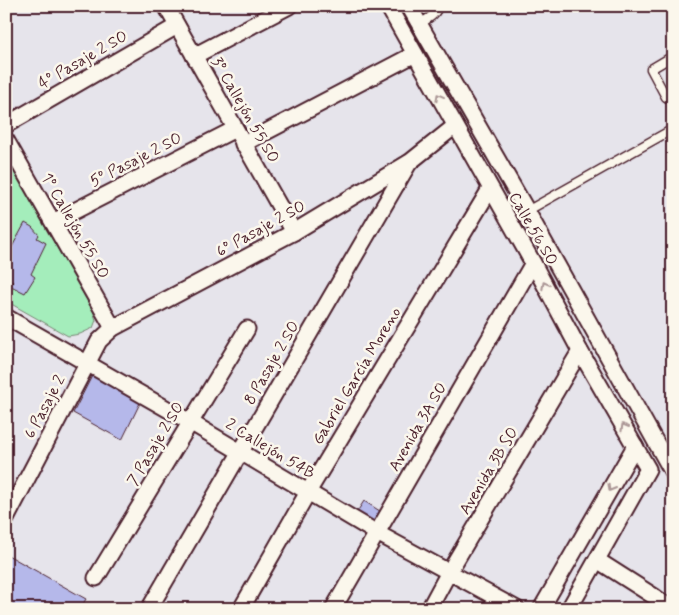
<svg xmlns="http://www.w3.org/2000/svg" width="679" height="615" font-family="Mynerve,sans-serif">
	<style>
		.green { fill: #a4edbb; stroke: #778673 }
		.building { fill: #b5b8ea; stroke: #4a1f2b }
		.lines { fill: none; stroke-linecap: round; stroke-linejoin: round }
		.service-casing { stroke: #4a1f2b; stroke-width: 11 }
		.minor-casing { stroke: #4a1f2b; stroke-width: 19 }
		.service { stroke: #fbf7ec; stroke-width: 8 }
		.minor { stroke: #fbf7ec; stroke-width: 15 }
		.oneway { stroke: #ab9695 }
		.labels { text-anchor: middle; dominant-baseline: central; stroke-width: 5; stroke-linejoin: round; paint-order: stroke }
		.street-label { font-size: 16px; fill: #4a1f2b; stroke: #fbf7ec }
	</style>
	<rect width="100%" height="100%" fill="#e6e4eb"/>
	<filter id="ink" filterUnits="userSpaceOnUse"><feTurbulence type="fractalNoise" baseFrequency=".02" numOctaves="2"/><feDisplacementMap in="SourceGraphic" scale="10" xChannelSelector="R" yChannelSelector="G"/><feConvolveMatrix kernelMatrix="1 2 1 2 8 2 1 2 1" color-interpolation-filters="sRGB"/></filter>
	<g filter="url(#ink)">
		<path class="green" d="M6,158L93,311L96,320L93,328L80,334L68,336L6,301Z"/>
		<g class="building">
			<path d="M25,223L32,227L39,235L37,238L46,243L31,274L35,277L25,293L9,285L13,282L6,278V258Z"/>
			<path d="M93,374L141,401L122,440L73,413Z"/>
			<path d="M364,501L383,513L375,527L355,515Z"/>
			<path d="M6,554L86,599L80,609H6Z"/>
		</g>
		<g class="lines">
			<g class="service-casing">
				<g id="service">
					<path d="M420,24C427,19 436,15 438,6"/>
					<path d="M673,56L651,69L666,97L668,98L673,96"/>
					<path d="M527,211L673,129"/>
				</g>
			</g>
			<g class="minor-casing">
				<g id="minor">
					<path d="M166,6L294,232"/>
					<path d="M388,6L533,263L580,351L648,469L569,609"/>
					<path d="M409,6L527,211L673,473"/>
					<path d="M194,56L289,6"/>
					<path d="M6,125L177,26"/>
					<path d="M6,140L113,328"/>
					<path d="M243,144L415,54"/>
					<path d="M53,222L235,129"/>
					<path d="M6,317L190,422L377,533L517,609"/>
					<path d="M6,519L99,341L113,328L294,232L410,162L455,126"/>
					<path d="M597,560L655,597L671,609"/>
					<path d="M96,578L247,329"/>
					<path d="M149,609L409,163"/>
					<path d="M241,609L308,492L490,189"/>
					<path d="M333,609L533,263"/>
					<path d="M429,609L449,572L580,351"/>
					<path d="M541,609L635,446"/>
				</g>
			</g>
			<use href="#service" class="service"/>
			<use href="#minor" class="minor"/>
		</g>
		<defs><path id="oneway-chevron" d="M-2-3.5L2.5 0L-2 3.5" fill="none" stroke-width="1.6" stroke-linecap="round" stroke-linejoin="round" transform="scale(1.25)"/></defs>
		<g class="oneway">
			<use href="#oneway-chevron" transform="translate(439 97) rotate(-119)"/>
			<use href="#oneway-chevron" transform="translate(545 285) rotate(-118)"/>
			<use href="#oneway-chevron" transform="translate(624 427) rotate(-120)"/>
			<use href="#oneway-chevron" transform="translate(611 488) rotate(120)"/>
		</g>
	</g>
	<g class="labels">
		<g class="street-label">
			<text transform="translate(83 60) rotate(-30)">4º Pasaje 2 SO</text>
			<text transform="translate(245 110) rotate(60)">3º Callejón 55 SO</text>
			<text transform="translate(136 160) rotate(-27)">5º Pasaje 2 SO</text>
			<text transform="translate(75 226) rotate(60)">1º Callejón 55 SO</text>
			<text transform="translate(261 229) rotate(-29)">6º Pasaje 2 SO</text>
			<text transform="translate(533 229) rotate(60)">Calle 56 SO</text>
			<text transform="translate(272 363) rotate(-60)">8 Pasaje 2 SO</text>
			<text transform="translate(357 376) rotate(-59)">Gabriel García Moreno</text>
			<text transform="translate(45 407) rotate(-62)">6 Pasaje 2</text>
			<text transform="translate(418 427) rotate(-60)">Avenida 3A SO</text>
			<text transform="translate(156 444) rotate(-59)">7 Pasaje 2 SO</text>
			<text transform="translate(270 449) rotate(31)">2 Callejón 54B</text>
			<text transform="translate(489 471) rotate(-59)">Avenida 3B SO</text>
		</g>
	</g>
	<rect width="679" height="615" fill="none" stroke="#fbf7ec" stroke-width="25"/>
	<rect x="12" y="12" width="654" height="590" fill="none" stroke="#4a1f2b" stroke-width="2" filter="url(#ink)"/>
</svg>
